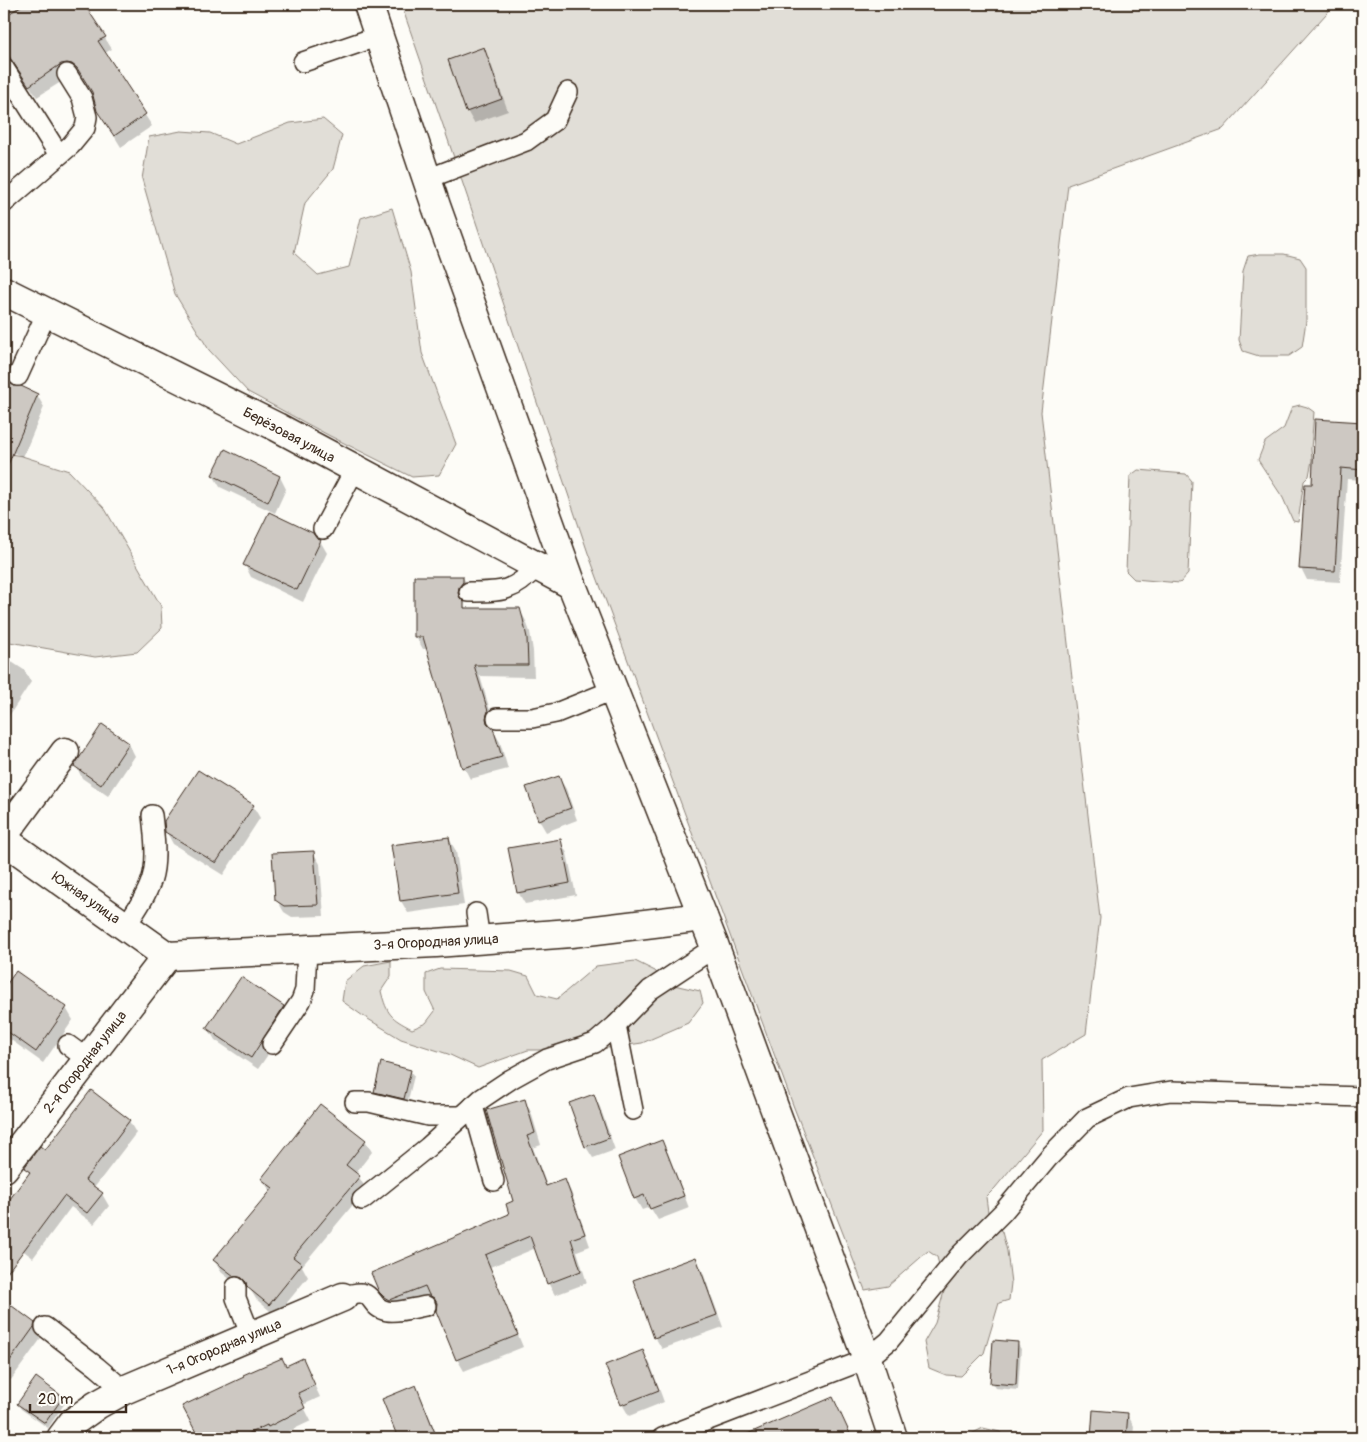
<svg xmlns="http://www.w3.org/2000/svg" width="1367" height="1442" font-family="Pangolin,sans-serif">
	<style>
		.green { fill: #e1ded7; stroke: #8e847a }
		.shadow { fill: #0003 }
		.building { fill: #cdc8c2; stroke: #3b2a1e }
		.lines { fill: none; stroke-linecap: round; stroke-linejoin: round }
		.lane-casing { stroke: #3b2a1e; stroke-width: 22 }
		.street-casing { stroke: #3b2a1e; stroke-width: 31 }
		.lane { stroke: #fdfcf7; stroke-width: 19 }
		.street { stroke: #fdfcf7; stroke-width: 28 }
		.labels { text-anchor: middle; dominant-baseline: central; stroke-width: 4.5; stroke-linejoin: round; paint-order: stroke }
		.street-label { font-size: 14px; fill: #3b2a1e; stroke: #fdfcf7 }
	</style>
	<rect width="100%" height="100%" fill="#fdfcf7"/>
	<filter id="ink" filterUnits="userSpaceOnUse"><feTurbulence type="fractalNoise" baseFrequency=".02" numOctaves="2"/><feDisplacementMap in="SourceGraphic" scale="10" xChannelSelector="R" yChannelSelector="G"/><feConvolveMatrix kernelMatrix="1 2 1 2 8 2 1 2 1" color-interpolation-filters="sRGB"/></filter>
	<g filter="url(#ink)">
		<g class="green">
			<path d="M401,4H1335L1223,129L1068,185L1041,412L1100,918L1086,1034L1042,1060L1043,1130L995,1188L986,1197L988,1212L1002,1232L1007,1251L1011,1283L1009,1300L999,1303L984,1353L961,1376L946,1375L929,1368L924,1342L935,1323L945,1288L937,1257L928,1251L888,1286L865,1290L793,1105L588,553L444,128Z"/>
			<path d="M323,119L342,135L333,169L305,203L294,253L318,275L349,267L361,218L392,208L411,272L422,353L456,444L439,475L412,477L330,436L248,392L209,350L175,294L142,179L149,137L181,131L210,133L236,144L290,123Z"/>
			<path d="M1260,254H1284L1300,258L1306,267V321L1302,347L1289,356H1259L1243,351L1239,340L1243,271L1248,256Z"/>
			<path d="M1300,405L1307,407L1314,412L1311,449L1312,460L1309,476L1304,481L1298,522L1293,521L1283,498L1258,460L1265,442L1284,428L1292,407Z"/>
			<path d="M4,453L22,456L69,471L105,509L161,606L162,628L137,652L95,657L4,641Z"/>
			<path d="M1138,470L1186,474L1192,481L1188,574L1180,583L1134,579L1126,571L1130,476Z"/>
			<path d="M391,961V976L381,991C387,1015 391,1018 412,1029L426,1023L435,1011L426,992V974L440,969L511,971L528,976L537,994L557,999L596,966L635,961L655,971L665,983L700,991L703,1003L688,1023L642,1043L593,1050H528L478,1068L448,1054L401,1039L363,1016L342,1001L345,981L364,966Z"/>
			<path d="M983,1428L1000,1432L1004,1438H966L967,1436Z"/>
		</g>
		<g class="shadow">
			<path d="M27,4H83L112,49L105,53L152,126L121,147L102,116L93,94L85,80L80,75H72L37,97L4,48V18Z"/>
			<path d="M483,49L490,61L508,111L474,123L467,111Z"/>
			<path d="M4,380L13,388L37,395L44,407L23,457L4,448Z"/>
			<path d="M1362,400H1363V480L1347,479L1340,582L1307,580L1301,568L1313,486L1361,423Z"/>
			<path d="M213,475L280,477L286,489L275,513L220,487Z"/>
			<path d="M320,541L327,553L303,602L251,577L245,565Z"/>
			<path d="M415,577H463L469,589L464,605L466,609H519L526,621L530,632L533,651L534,677L480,676L494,724L492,729L500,742L508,769L470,779L464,767L428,649H423L416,637Z"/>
			<path d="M4,657L24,670L31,682L5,722L4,721Z"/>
			<path d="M102,726L129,744L135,756L108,796L82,778L76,766Z"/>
			<path d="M559,778L566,789L577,820L546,832L539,820L527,788Z"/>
			<path d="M4,788L13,801L4,813Z"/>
			<path d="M253,806L260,818L223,875L173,844L166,831Z"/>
			<path d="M449,839L456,851L464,905L408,913L401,901L392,846Z"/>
			<path d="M560,841L567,853L576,895L525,904L518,892Z"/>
			<path d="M313,852L320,864L324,916L292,917L284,912L277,900Z"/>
			<path d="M16,972L66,1008L73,1020L43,1063L4,1035V990Z"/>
			<path d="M283,1007L290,1019L269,1050L267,1056L258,1069L215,1040L208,1028Z"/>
			<path d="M410,1071L414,1076L407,1104L378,1097L375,1091Z"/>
			<path d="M593,1095L600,1107L615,1150L593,1158L586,1147Z"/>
			<path d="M524,1100L531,1112L541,1145L533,1148L547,1186L565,1180L571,1192L590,1246L577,1251L587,1283L555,1295L548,1283L536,1248L490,1267L523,1347L464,1371L457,1359L438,1307L432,1298L397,1311L388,1304L380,1291L511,1214L514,1202Z"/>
			<path d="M129,1121L136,1133L94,1188L102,1194L109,1206L94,1224L71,1207L33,1258L4,1236V1209L30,1175L26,1168L46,1152Z"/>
			<path d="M365,1140L372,1152L355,1174L359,1177L366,1189L302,1266L308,1277L276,1316L256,1299L250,1289L241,1288L221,1272L214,1260L271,1192L262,1179Z"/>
			<path d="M661,1141L668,1153L689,1208L658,1220L650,1207L642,1210L635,1198Z"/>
			<path d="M696,1258L702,1270L723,1327L662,1349L655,1337Z"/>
			<path d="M4,1302L34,1324L41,1336L40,1340L11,1380L4,1374Z"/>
			<path d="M1017,1343L1021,1349L1018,1390L995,1388L991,1382Z"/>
			<path d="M643,1352L650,1364L664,1402L629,1416L622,1404Z"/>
			<path d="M302,1359L320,1397L303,1405L311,1421L275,1438H200L184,1406Z"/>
			<path d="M416,1387L422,1399L438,1438H399L384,1400Z"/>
			<path d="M62,1398L65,1403L48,1428L21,1409L18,1404Z"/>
			<path d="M832,1399L852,1438H741Z"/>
			<path d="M1094,1411L1127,1414L1134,1426L1133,1438H1092Z"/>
		</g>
		<g class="building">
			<path d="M24,4H84L106,37L98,41L146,114L114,136L97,111L92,92L77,68L72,64L67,63L61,64L29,86L4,49V17Z"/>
			<path d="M484,47L502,99L466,112L448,60Z"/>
			<path d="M4,379L14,386H21L38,394L4,474Z"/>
			<path d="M1315,419L1363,422V470L1341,468L1335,571L1299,569L1305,484H1312Z"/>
			<path d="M225,449L280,476L268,502L212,475Z"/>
			<path d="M269,512L313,533L317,539L321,540L297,590L243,565Z"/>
			<path d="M414,576H463V582L459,587L458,593L460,598L464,602V608H520L523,619L527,638L528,665H474L488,711L486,718L487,723L493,728L502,757L462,768L423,637H414Z"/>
			<path d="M102,724L129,743L101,785L74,766Z"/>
			<path d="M198,770L254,805L216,863L165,832L164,821Z"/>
			<path d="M559,776L571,808L538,820L526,787Z"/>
			<path d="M449,837L458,893L400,901L391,845Z"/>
			<path d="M561,839L570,883L517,893L508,848Z"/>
			<path d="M314,851L318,905L284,906L275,900L272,853Z"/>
			<path d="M16,971L67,1007L36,1052L4,1029V988Z"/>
			<path d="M241,977L284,1006L251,1058L206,1028Z"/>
			<path d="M381,1062L411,1070L404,1099L374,1092Z"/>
			<path d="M91,1090L130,1120L85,1180L103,1193L87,1213L64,1196L4,1277V1207L30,1172L24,1168L40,1146L45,1150Z"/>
			<path d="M594,1094L609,1138L585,1147L569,1103Z"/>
			<path d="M525,1099L535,1133L527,1136L546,1186L565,1179L585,1234L571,1239L581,1271L547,1284L530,1236L485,1255L518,1335L456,1360L436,1311L437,1303L434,1298L429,1295L425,1286L389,1300L384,1297L379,1292L371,1273L509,1214L506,1204L513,1201L486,1110Z"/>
			<path d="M320,1104L366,1140L346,1165L360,1176L293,1257L302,1264L269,1305L247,1287L246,1282L242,1278L234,1276L213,1260L273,1188L261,1179Z"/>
			<path d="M662,1140L684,1196L650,1209L644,1195L634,1199L618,1157Z"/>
			<path d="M696,1257L717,1315L654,1338L633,1280Z"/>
			<path d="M4,1300L35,1323L34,1327L4,1369Z"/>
			<path d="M993,1340L1018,1342L1016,1385L990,1383Z"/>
			<path d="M643,1350L659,1390L621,1405L605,1365Z"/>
			<path d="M282,1358L286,1366L303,1358L315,1385L298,1393L305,1408L268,1427L267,1425L239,1438H199L182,1406L244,1377L243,1375Z"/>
			<path d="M36,1377L63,1397L45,1423L17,1404Z"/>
			<path d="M416,1385L437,1438H398L382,1399Z"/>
			<path d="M833,1397L852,1438H738Z"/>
			<path d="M1093,1410L1128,1413L1126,1438H1091Z"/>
		</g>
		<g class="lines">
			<g class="lane-casing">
				<g id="lane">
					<path d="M303,62L379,36"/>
					<path d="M4,68L59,155"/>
					<path d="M427,179L526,141L555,120L568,92"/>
					<path d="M4,203L71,145L85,128L87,117L82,98L67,74"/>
					<path d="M18,376L47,312"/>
					<path d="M323,529L355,469"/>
					<path d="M469,592C501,592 515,592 537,566"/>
					<path d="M497,718H532L556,713L613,690"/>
					<path d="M476,913L480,940"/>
					<path d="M126,926C136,910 149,893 153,874C157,856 154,833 152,815"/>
					<path d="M616,1025L633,1110"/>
					<path d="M272,1044L301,1001L305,990L307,949"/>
					<path d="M68,1045L87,1059"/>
					<path d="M355,1102H369L428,1116H462"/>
					<path d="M473,1106L494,1181"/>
					<path d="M362,1200L428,1147L481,1099L511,1079L547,1059L595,1043L616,1025L650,990L715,947"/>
					<path d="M236,1287V1298L251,1336"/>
					<path d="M343,1297C378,1284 365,1307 387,1311C399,1313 414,1308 426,1306"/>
					<path d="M45,1327L97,1367L124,1390"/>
					<path d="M662,1438L867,1359L889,1341L959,1256L1003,1212L1049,1157L1087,1118L1129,1098L1171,1091L1363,1097"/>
				</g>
			</g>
			<g class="street-casing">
				<g id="street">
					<path d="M368,4L436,206L572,585L715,947L867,1359L893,1438"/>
					<path d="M4,291L277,427L572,585"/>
					<path d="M4,835L65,752"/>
					<path d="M4,840L167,956"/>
					<path d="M167,956L436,943L571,933L703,917"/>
					<path d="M4,1168L167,956"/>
					<path d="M61,1438L73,1422L97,1405L124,1390L343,1297"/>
				</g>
			</g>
			<use href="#lane" class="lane"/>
			<use href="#street" class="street"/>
		</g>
	</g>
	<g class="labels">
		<g class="street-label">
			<text transform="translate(289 435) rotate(28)">Берёзовая улица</text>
			<text transform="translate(86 898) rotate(35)">Южная улица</text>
			<text transform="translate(436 942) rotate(-3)">3-я Огородная улица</text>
			<text transform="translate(85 1062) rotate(-52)">2-я Огородная улица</text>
			<text transform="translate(224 1347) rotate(-23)">1-я Огородная улица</text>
		</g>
	</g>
	<rect width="1367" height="1442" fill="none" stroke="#fdfcf7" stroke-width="20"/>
	<rect x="10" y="10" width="1347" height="1422" fill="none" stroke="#3b2a1e" stroke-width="2" filter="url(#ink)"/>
	<path d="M30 1404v8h96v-8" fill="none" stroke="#3b2a1e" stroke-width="2.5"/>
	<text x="38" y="1404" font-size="15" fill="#3b2a1e" stroke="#fdfcf7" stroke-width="4" paint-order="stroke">20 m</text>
</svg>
